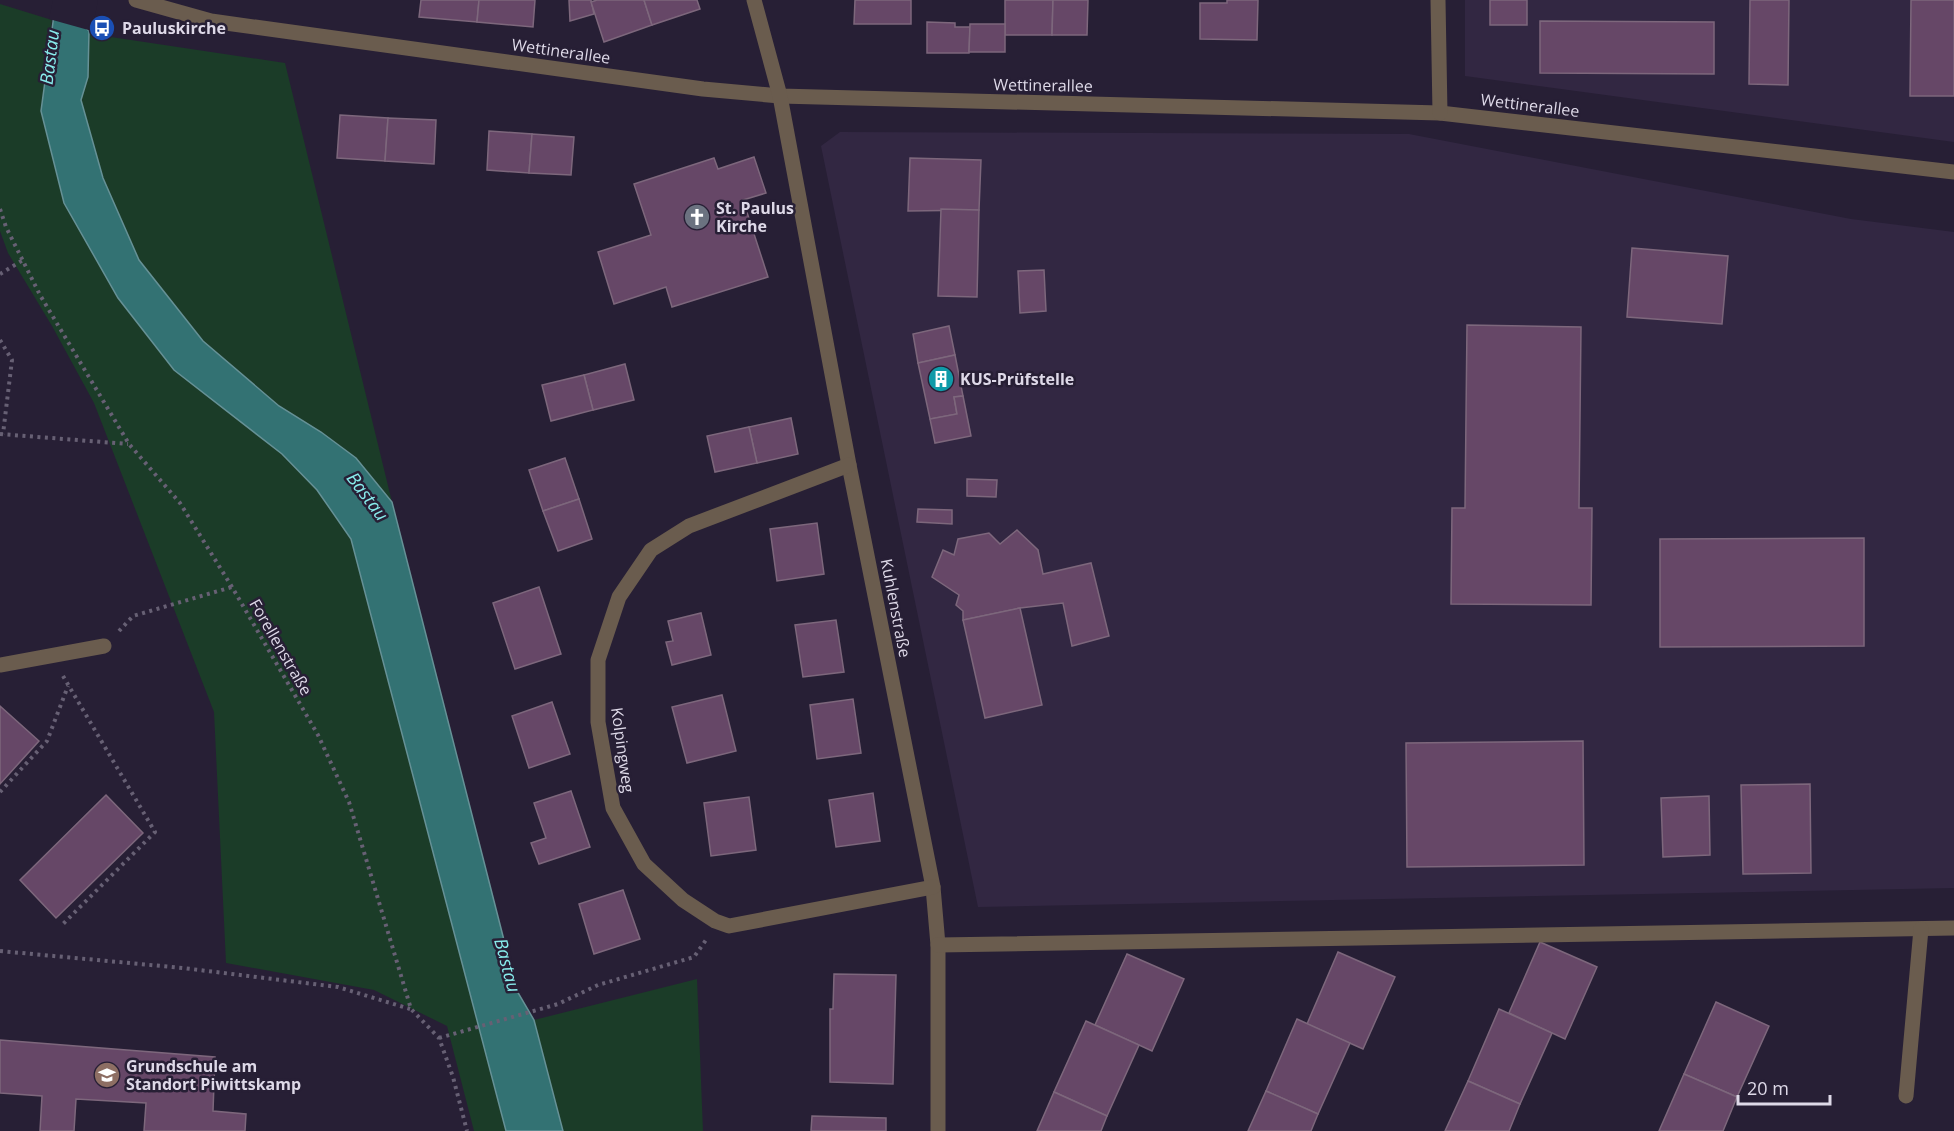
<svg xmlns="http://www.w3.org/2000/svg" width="1954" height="1131" font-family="'Open Sans',sans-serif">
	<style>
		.built { fill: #322742 }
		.green { fill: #1b3c28 }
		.water { fill: #337273; stroke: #669196; stroke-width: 1.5 }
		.pier { fill: #271f35 }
		.building { fill: #664767; stroke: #7d677c; stroke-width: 1.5 }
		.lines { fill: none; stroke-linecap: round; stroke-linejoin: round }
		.path { stroke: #676074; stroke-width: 4; stroke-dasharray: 3 4.5; stroke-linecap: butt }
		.minor { stroke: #6a5c4e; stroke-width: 15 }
		.labels { text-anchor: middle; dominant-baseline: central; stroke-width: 5; stroke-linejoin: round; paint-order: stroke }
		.poi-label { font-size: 16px; font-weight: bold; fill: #ded9e8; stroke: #271f35; text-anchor: start }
		.street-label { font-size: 16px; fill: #ded9e8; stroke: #271f35 }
		.water-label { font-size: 18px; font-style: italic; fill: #88ecec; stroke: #271f35 }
	</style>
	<rect width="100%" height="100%" fill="#271f35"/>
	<g class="built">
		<path d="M1465,0H1954V142L1465,76Z"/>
		<path d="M840,132L1409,134L1851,219L1954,232V888L978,907L821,146Z"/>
	</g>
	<g class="green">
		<path d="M0,4L52,20L41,111L64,203L118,298L174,370L282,454L317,490L351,539L506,1131H474L447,1026L374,990L226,963L214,712L94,403L52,326L8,253L0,231Z"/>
		<path d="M89,31L111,37L285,63L392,502L356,458L321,432L279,406L203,341L139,260L103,178L81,100L88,77Z"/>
		<path d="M697,979L703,1131H563L534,1020Z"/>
	</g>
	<path class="water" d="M56,0L89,31L88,77L81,100L103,178L139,260L203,341L279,406L321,432L356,458L392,502L517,991L534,1020L563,1131H506L351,539L317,490L282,454L174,370L118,298L64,203L41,111Z"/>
	<path class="pier" d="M53,0H98L92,31L49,19Z"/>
	<g class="building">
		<path d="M421,0H479L477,22L419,17Z"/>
		<path d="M479,0H535L533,27L477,22Z"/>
		<path d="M569,0H591L594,14L570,21Z"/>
		<path d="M597,0H644L652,25L604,42L591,2Z"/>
		<path d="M644,0H697L700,9L652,25Z"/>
		<path d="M855,0H911V24H854Z"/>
		<path d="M1005,0H1053L1052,35H1005Z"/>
		<path d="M1053,0H1088L1087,35H1052Z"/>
		<path d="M1227,0H1258L1257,40L1200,39V3H1227Z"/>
		<rect x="1490" y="0" width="37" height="25"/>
		<path d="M1750,0H1789L1788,85L1749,84Z"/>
		<path d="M1911,0H1954V96H1910Z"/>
		<path d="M1540,21L1714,22V74L1540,73Z"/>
		<path d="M927,22L955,23V27H970L969,53H927Z"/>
		<path d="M970,24H1005V52H969Z"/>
		<path d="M340,115L388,118L385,161L337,158Z"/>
		<path d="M388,118L436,120L434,164L385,161Z"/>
		<path d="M489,131L532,134L529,173L487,170Z"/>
		<path d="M532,134L574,137L571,175L529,173Z"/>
		<path d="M754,157L766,193L743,200L768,277L672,307L666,287L614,304L598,252L651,235L634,184L714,158L718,169Z"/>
		<path d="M910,158L981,160L979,210L908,211Z"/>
		<path d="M941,209L979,210L977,297L938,296Z"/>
		<path d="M1632,248L1728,256L1722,324L1627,317Z"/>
		<path d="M1044,270L1046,311L1020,313L1018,271Z"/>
		<path d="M1467,325L1581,327L1579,508H1592L1591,605L1451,604L1452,508H1465Z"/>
		<path d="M949,326L955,355L918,363L913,334Z"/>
		<path d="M955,355L963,396L954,397L957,414L930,419L918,363Z"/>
		<path d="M625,364L634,400L593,410L584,375Z"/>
		<path d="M584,375L593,410L551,421L542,385Z"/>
		<path d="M963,396L971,436L935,443L930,419L957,414L954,397Z"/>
		<path d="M791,418L798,454L757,463L749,427Z"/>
		<path d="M749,427L757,463L715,472L707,436Z"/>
		<path d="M565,458L579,499L543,511L529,470Z"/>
		<path d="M967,479L997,480L996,497L967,496Z"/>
		<path d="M579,499L592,539L558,551L543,511Z"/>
		<path d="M918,509L952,510V524L917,522Z"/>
		<path d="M817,523L824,574L777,581L770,529Z"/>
		<path d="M1017,530L1038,550L1043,574L1091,563L1109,636L1072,646L1063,603L1020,608L963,620V611L956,605L959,595L932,577L943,550L954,555L958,539L989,533L1000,544Z"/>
		<path d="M1864,538V646L1660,647V539Z"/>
		<path d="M539,587L561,654L515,669L493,603Z"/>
		<path d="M1020,608L1042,705L985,718L963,620Z"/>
		<path d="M701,613L711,655L672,665L666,642L673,641L668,621Z"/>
		<path d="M836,620L844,672L803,677L795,625Z"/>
		<path d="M722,695L736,751L687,763L672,707Z"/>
		<path d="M853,699L861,753L817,759L810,705Z"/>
		<path d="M552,702L570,754L529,768L512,716Z"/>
		<path d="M0,706L39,741L0,784Z"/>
		<path d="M1583,741L1584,865L1407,867L1406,743Z"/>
		<path d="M1810,784L1811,873L1743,874L1741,785Z"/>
		<path d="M571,791L590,847L539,864L531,843L546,838L534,803Z"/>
		<path d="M873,793L880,841L836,847L829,800Z"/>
		<path d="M106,795L143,833L56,918L20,880Z"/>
		<path d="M1709,796L1710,855L1663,857L1661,798Z"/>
		<path d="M749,797L756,850L711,856L704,803Z"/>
		<path d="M623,890L640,939L594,954L579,904Z"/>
		<path d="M1540,942L1597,967L1565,1039L1509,1013Z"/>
		<path d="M1338,952L1395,977L1363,1049L1307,1024Z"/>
		<path d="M1127,954L1184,979L1152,1051L1095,1025Z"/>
		<path d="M834,974L896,975L893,1084L830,1082V1009H833Z"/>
		<path d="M1716,1002L1769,1026L1737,1097L1684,1074Z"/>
		<path d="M1499,1009L1552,1033L1520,1104L1468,1081Z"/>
		<path d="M1297,1019L1350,1043L1318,1114L1266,1091Z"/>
		<path d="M1086,1021L1139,1045L1107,1116L1054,1092Z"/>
		<path d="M0,1040L215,1057L213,1111L246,1114L245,1131H144L146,1103L76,1099L74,1131H40L42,1096L0,1093Z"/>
		<path d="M1684,1074L1737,1097L1723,1131H1659Z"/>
		<path d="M1468,1081L1520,1104L1509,1131H1445Z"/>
		<path d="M1266,1091L1318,1114L1311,1131H1248Z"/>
		<path d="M1054,1092L1107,1116L1101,1131H1037Z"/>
		<path d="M812,1116L886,1118V1131H811Z"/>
	</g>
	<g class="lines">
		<g class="path">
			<path d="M0,209L6,227L40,295L129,444L180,503L232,587L318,735L349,802L411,1009L439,1038L453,1077L467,1131"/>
			<path d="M0,274L23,260"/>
			<path d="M0,340L12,360L3,434"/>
			<path d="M0,434L128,444"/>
			<path d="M119,631L133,616L232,587"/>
			<path d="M63,676L155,832L63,924"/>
			<path d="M0,792L47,741L68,686"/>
			<path d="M0,951L183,968L338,987L410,1009"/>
			<path d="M439,1038L558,1004L598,985L694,957L706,940"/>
		</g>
		<g class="minor">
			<path d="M136,0L211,21L703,89L780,96L1440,113L1954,172"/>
			<path d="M754,0L780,96L849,465L933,887L938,945V1131"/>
			<path d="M1438,0L1440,113"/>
			<path d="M849,465L689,526L651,550L619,597L598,660V722L613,808L644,864L683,900L715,921L729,926L933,887"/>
			<path d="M0,665L104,646"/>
			<path d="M938,945L1954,928"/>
			<path d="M1906,1096L1921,929"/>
		</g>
	</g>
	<defs>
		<g id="bus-disc" transform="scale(1.35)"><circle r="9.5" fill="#1a4fb4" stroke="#271f35"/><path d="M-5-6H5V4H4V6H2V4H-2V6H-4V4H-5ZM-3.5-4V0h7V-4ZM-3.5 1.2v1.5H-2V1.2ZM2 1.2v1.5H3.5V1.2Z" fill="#fff"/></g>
		<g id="church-disc" transform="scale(1.35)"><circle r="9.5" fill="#6b7280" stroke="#271f35"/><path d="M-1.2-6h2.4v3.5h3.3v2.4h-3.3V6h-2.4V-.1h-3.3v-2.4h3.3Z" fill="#fff"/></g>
		<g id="building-disc" transform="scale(1.35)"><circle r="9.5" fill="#0f9aa8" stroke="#271f35"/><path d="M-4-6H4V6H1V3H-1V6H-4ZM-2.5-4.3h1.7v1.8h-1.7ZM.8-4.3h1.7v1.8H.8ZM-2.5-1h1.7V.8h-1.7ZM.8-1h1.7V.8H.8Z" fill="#fff"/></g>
		<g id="school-disc" transform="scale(1.35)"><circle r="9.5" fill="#8d6e63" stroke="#271f35"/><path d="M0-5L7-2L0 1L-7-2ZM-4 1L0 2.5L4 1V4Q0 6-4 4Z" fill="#fff"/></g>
	</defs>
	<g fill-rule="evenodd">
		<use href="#bus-disc" x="102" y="28"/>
		<use href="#church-disc" x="697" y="217"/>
		<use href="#building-disc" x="941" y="379"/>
		<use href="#school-disc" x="107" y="1075"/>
	</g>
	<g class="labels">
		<g class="poi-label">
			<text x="122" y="28">Pauluskirche</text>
			<text x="716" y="208">St. Paulus<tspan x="716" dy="18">Kirche</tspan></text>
			<text x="960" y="379">KUS-Prüfstelle</text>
			<text x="126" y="1066">Grundschule am<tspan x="126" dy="18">Standort Piwittskamp</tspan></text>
		</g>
		<g class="street-label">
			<text transform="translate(561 51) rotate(8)">Wettinerallee</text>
			<text transform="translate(1043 85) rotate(1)">Wettinerallee</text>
			<text transform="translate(1530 105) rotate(7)">Wettinerallee</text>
			<text transform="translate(896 608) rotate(79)">Kuhlenstraße</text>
			<text transform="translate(281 647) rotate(60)">Forellenstraße</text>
			<text transform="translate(623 750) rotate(82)">Kolpingweg</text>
		</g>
		<g class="water-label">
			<text transform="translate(49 57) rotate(-83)">Bastau</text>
			<text transform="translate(368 496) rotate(53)">Bastau</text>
			<text transform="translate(508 965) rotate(75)">Bastau</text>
		</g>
	</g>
	<path d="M1738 1095v9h92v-9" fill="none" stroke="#ded9e8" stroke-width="3"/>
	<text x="1747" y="1095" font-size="18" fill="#ded9e8" stroke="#271f35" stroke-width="4.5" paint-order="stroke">20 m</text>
</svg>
